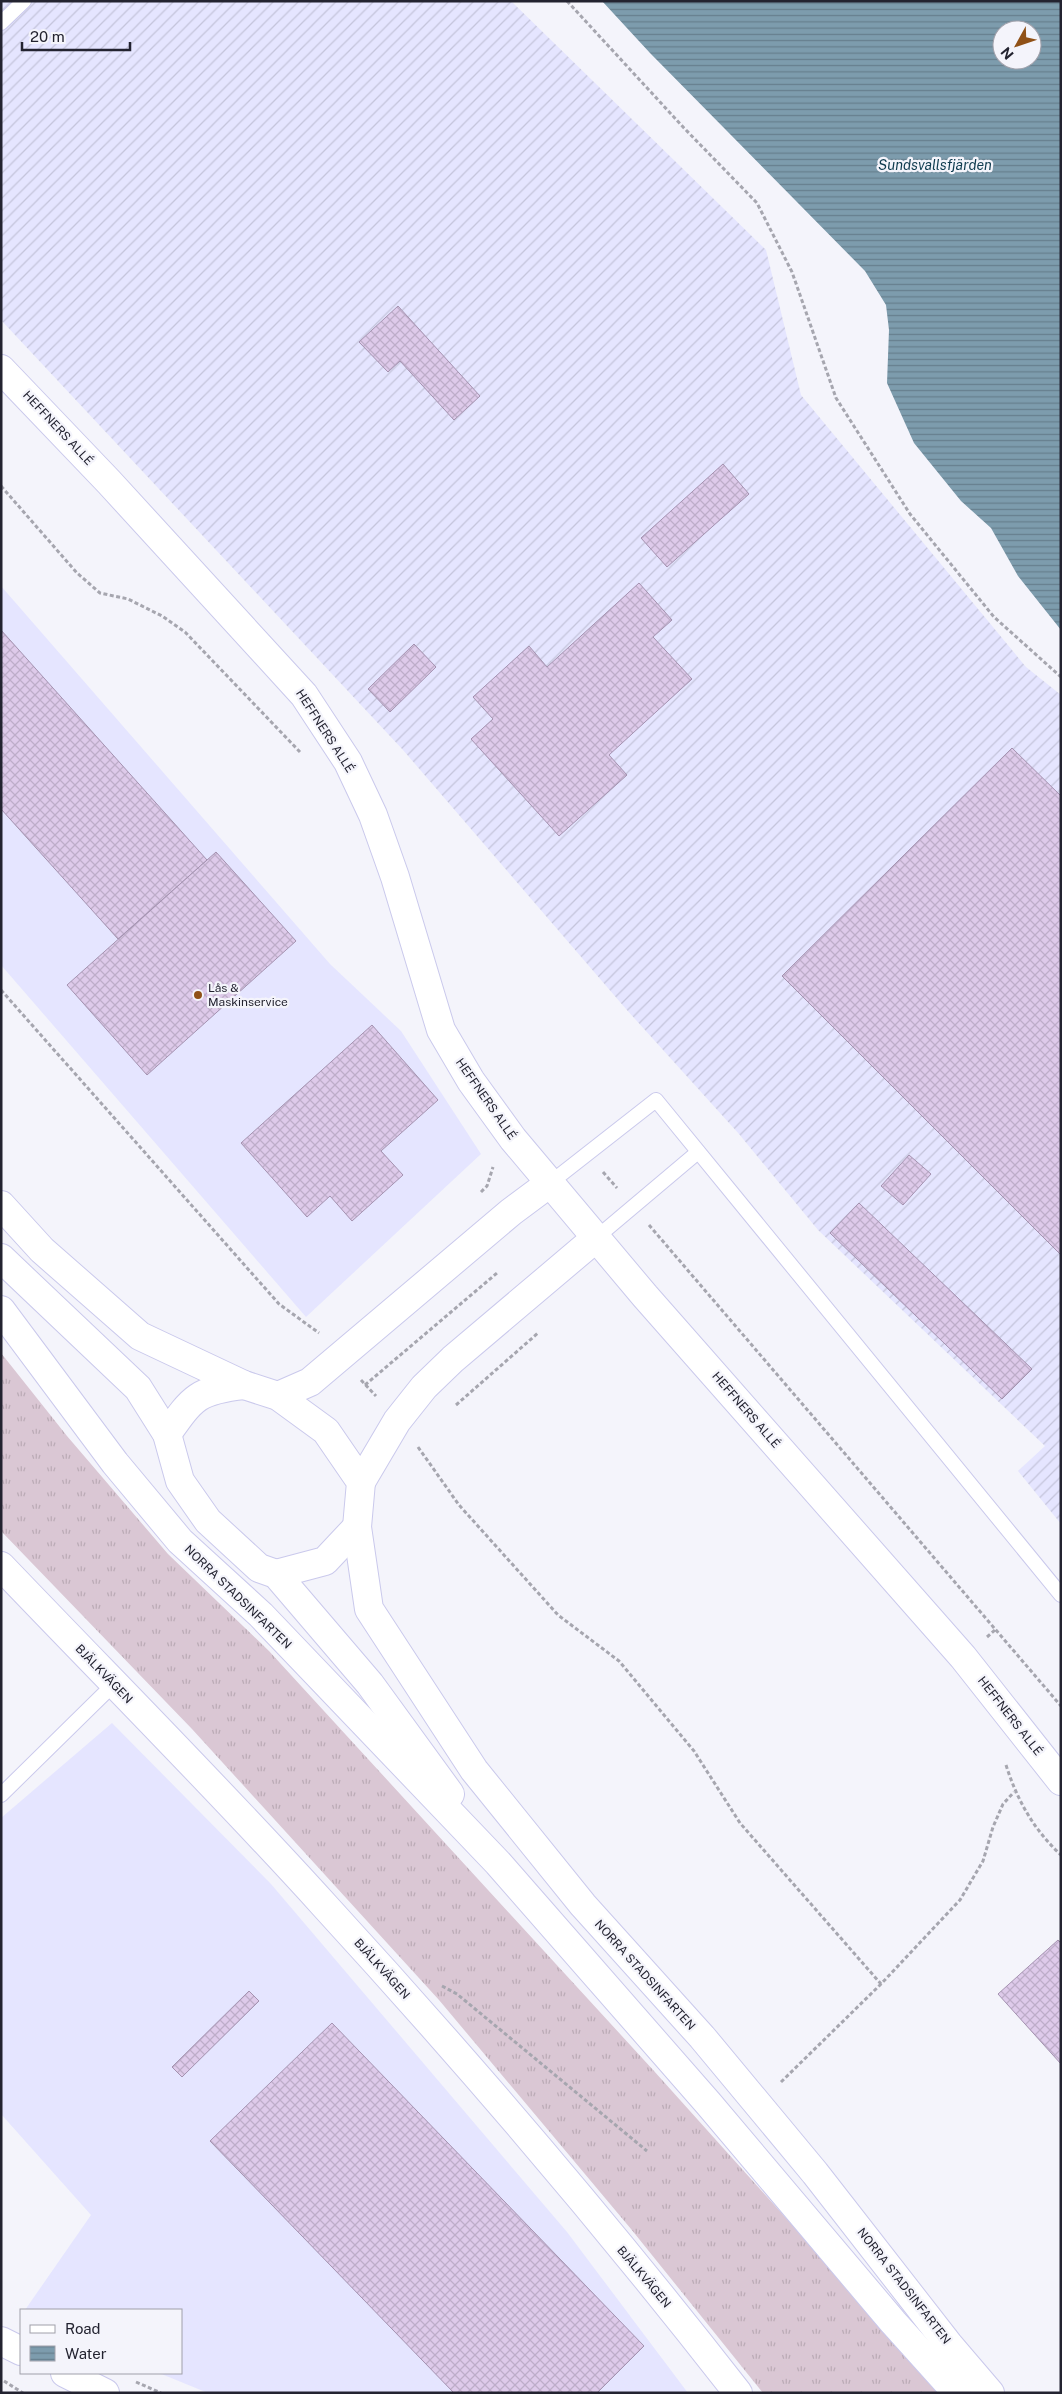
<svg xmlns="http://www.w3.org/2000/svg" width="1062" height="2394" font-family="'Public Sans',sans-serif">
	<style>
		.built { fill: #e5e5ff }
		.industrial { fill: url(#industrial-furrows) }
		.grass { fill: url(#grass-tufts) }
		.water { fill: url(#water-rules); fill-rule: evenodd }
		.building { fill: url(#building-cross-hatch); stroke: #a492b0 }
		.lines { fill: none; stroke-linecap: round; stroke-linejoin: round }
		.service-casing { stroke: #cac9ec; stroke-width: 16 }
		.minor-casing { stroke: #cac9ec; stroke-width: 30 }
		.tertiary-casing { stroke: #cac9ec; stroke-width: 30 }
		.secondary-casing { stroke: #cac9ec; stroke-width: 30 }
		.path { stroke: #a6a6af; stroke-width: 3; stroke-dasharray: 4 2.5; stroke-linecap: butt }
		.service { stroke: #fff; stroke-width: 14 }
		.minor { stroke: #fff; stroke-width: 28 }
		.tertiary { stroke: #fff; stroke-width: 28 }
		.secondary { stroke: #fff; stroke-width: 28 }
		.poi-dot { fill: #905117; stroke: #f4f4fb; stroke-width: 2 }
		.labels { text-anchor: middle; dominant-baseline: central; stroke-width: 4.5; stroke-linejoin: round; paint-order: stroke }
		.street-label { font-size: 12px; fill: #232330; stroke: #f4f4fb }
		.poi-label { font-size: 12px; fill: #232330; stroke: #f4f4fb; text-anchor: start }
		.water-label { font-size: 14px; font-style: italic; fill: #0f3b4f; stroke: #f4f4fb }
	</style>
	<defs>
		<pattern id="industrial-furrows" width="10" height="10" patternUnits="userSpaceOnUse" patternTransform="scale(1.25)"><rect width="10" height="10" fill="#e5e5ff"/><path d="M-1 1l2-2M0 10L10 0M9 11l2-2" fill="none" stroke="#c4c4db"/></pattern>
		<pattern id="grass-tufts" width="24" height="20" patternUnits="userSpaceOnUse" patternTransform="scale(1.25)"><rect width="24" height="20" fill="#dac7d4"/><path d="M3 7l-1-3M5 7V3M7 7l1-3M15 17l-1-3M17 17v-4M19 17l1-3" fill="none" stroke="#bbabb6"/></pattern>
		<pattern id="water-rules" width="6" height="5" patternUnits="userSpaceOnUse" patternTransform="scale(1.25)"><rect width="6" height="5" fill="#7d9cad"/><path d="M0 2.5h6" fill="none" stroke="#667f8d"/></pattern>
		<pattern id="building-cross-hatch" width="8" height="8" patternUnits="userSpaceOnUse" patternTransform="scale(1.25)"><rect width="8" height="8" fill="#decaea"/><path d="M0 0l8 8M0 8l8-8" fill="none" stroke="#beadc9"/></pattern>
	</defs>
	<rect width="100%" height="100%" fill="#f4f4fb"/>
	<g class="built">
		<path d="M1,586L330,964L401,1031L481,1154L306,1317L1,965Z"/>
		<path d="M112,1723L271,1884L567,2232L688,2393H208L159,2373H181V2310H25L91,2215L1,2114V1818Z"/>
	</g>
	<path class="industrial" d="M1,1H511L766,250L801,395L1026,667L1061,695V1524L1018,1471L1045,1446L818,1230L739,1134L626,1009L403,750L1,320Z"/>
	<path class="grass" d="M1,1353L67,1436L168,1554L269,1651L654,2071L943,2393H763L631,2229L439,2000L192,1729L1,1531Z"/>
	<path class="water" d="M602,1H1061V630L1018,576L991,528L961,501L914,443L887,383L889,330L886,305L865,271L650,53ZM1002,30H1032V60H1002Z"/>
	<g class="building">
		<path d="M398,306L480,396L454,420L400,361L388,372L359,342Z"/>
		<path d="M723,464L749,494L667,567L641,538Z"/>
		<path d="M639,583L672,620L653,637L692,679L609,755L627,775L559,836L471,739L493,719L473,697L529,646L547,667Z"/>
		<path d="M1,630L207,860L118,939L1,809Z"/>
		<path d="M414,644L436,667L390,712L368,689Z"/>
		<path d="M1012,748L1061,796V1255L782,976Z"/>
		<path d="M216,852L296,941L147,1075L67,985Z"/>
		<path d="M372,1025L438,1100L381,1151L403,1175L352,1221L330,1196L307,1217L241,1143Z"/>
		<path d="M909,1155L931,1174L903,1205L881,1186Z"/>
		<path d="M859,1203L1032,1369L1002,1399L830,1233Z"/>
		<path d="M1058,1940L1061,1943V2064L998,1994Z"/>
		<path d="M249,1991L259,2001L182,2077L172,2067Z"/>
		<path d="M332,2023L644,2346L597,2393H454L210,2141Z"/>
	</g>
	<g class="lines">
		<g class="service-casing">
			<g id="service">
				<path d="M1,23L24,1"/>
				<path d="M550,1183L656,1100L1061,1595"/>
				<path d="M596,1238L698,1152"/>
				<path d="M1,1795L114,1684"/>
			</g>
		</g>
		<g class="minor-casing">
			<path id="minor" d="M1,1566C109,1679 219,1789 324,1905C468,2062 607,2225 738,2393"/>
		</g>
		<g class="tertiary-casing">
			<g id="tertiary">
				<path d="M1,369L109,482L304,695L348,762L373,815L395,877L441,1030L471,1081L513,1139L645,1296L963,1657L1061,1781"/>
				<path d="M278,1396L310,1382L511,1212L550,1183"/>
				<path d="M361,1482L397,1421L424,1387L453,1359L596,1238"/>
				<path d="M1,2341L21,2351"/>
				<path d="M65,2373L105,2393"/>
			</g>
		</g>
		<g class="secondary-casing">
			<g id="secondary">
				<path d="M1,1205L42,1250L140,1336L244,1385L278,1396L326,1431L361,1482L357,1527L369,1609L474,1770L583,1905L702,2037L815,2173L949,2345L990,2393"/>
				<path d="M1,1258L138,1388L167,1434L180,1481L208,1521L259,1568L276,1574L370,1684L450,1794"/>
				<path d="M1,1310L115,1463L180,1541L261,1615L498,1863L708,2103L893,2322L957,2393"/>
				<path d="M167,1434C193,1397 198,1390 244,1385"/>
				<path d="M276,1574L325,1561L357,1527"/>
			</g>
		</g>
		<g class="path">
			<path d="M567,1L684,128L757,203L792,272L836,398L910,514L994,617L1061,677"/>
			<path d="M1,486L77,573L100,593L128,599L162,616L185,632L300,752"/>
			<path d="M1,990L279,1304L319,1333"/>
			<path d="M603,1172L617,1188"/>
			<path d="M481,1192L487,1186L493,1167"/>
			<path d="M649,1225L1061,1706"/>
			<path d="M361,1380L376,1396"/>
			<path d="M365,1385L497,1273"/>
			<path d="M456,1405L538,1333"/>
			<path d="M418,1447L459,1505L558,1615L619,1661L694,1751L740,1823L881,1984"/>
			<path d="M987,1637L995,1630"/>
			<path d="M1006,1765C1017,1800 1034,1830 1061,1855"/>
			<path d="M442,1986L457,1994L647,2151"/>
			<path d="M781,2082L881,1984L960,1900L983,1861L993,1827L1003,1804L1014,1792"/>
			<path d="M4,2381L23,2393"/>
			<path d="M136,2382L161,2393"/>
		</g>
		<use href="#service" class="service"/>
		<use href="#minor" class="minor"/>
		<use href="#tertiary" class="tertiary"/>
		<use href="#secondary" class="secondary"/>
	</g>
	<circle class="poi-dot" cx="198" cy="995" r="5"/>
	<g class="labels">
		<g class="street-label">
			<text transform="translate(58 428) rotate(47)">HEFFNERS ALLÉ</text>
			<text transform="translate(325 731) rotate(57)">HEFFNERS ALLÉ</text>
			<text transform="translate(486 1099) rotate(55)">HEFFNERS ALLÉ</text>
			<text transform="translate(746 1410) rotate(49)">HEFFNERS ALLÉ</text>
			<text transform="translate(238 1597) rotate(44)">NORRA STADSINFARTEN</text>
			<text transform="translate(104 1674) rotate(46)">BJÄLKVÄGEN</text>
			<text transform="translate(1010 1716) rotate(52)">HEFFNERS ALLÉ</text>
			<text transform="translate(382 1969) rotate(48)">BJÄLKVÄGEN</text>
			<text transform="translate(645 1975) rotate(48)">NORRA STADSINFARTEN</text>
			<text transform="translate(644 2277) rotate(50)">BJÄLKVÄGEN</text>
			<text transform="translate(904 2286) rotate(52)">NORRA STADSINFARTEN</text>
		</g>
		<g class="poi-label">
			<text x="208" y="988">Lås &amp;<tspan x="208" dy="14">Maskinservice</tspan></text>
		</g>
		<g class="water-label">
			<text x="935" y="165">Sundsvallsfjärden</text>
		</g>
	</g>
	<rect width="1062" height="2394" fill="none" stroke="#232330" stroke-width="5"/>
	<rect x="20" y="2309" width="162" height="65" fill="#f4f4fb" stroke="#a0a0aa"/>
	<rect x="30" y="2325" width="25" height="8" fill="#ffffff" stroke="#a0a0aa"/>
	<text x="65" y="2334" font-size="15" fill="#232330">Road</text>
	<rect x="30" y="2346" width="25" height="15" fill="url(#water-rules)" stroke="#a0a0aa"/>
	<text x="65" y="2359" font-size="15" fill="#232330">Water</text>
	<g transform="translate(1017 45) rotate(230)"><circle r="24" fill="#f4f4fb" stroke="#a0a0aa"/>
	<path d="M0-4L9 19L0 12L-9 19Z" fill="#905117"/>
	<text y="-8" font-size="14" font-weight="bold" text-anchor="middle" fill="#232330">N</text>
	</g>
	<path d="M22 42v8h108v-8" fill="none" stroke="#232330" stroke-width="2.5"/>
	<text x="30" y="42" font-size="15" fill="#232330" stroke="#f4f4fb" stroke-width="4" paint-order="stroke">20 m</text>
</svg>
